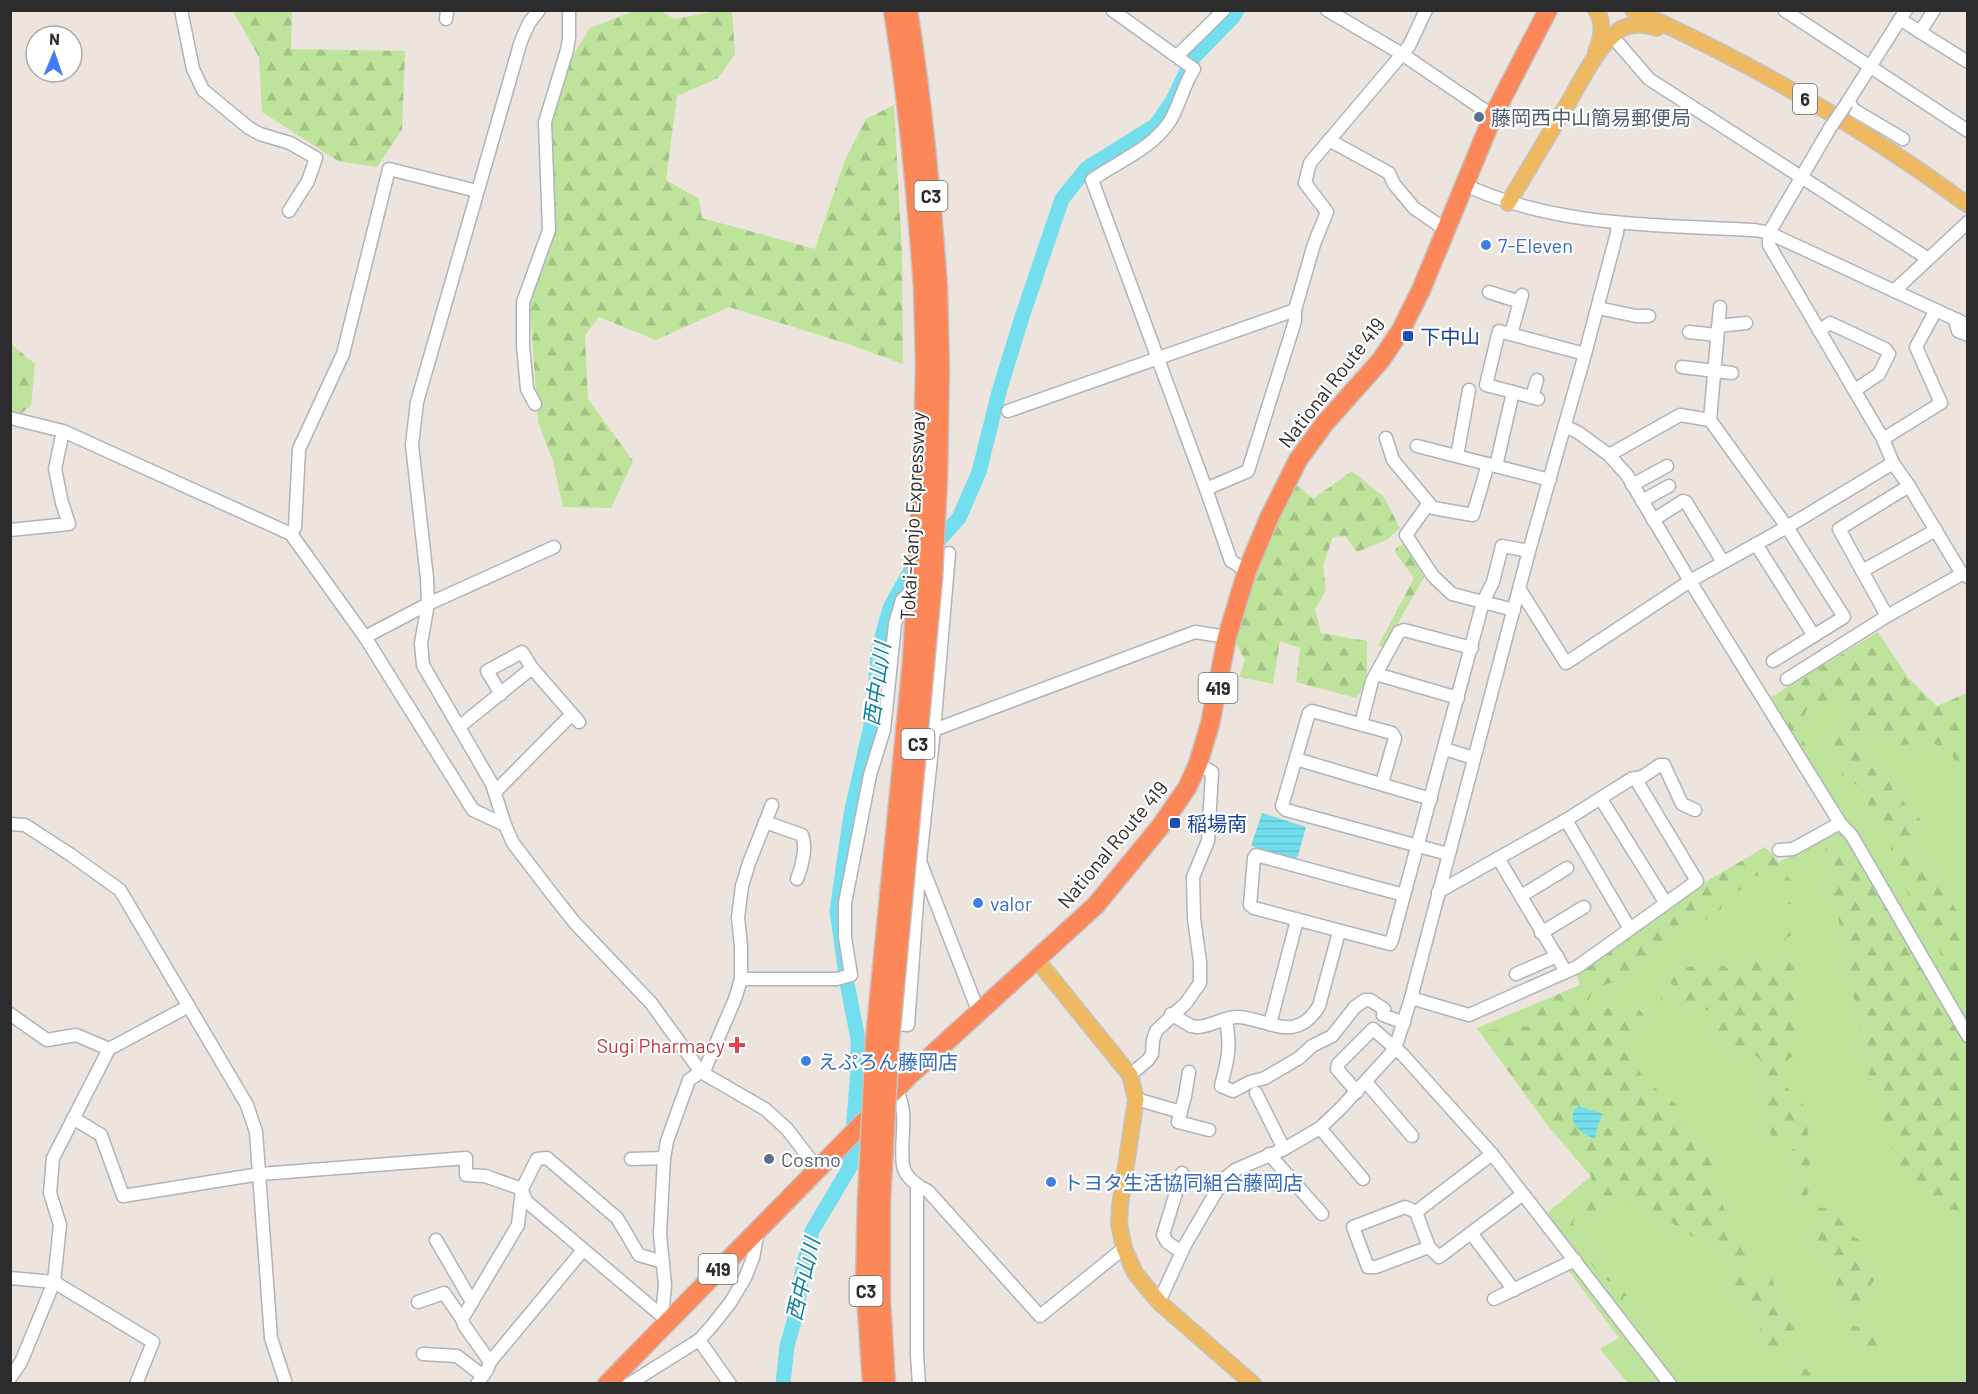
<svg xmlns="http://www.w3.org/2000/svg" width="1978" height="1394" font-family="Barlow,'Noto Sans JP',sans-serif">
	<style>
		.grass { fill: #bee39b }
		.forest { fill: url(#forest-firs); fill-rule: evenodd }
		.water { fill: url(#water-rules) }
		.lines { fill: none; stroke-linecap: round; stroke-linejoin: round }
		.river { stroke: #73dfee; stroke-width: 15 }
		.minor-casing { stroke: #aeb3bc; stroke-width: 15 }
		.major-casing { stroke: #c4c4c4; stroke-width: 18 }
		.highway-casing { stroke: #c4c4c4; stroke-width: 21 }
		.minor { stroke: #fff; stroke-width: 12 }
		.major { stroke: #efb961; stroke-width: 15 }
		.highway { stroke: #fc885a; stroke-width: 18 }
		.minor-bridge-casing { stroke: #aeb3bc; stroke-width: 15; stroke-linecap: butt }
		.highway-bridge-casing { stroke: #c4c4c4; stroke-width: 21; stroke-linecap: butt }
		.minor-bridge { stroke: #fff; stroke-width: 12 }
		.highway-bridge { stroke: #fc885a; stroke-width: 18 }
		.service-dot { fill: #5c6f8a; stroke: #fff; stroke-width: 2 }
		.shop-dot { fill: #3f7fe0; stroke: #fff; stroke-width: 2 }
		.transit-dot { fill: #1a4fb4; stroke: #fff; stroke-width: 2 }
		.health-dot { fill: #e0444e; stroke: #fff; stroke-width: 2 }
		.labels { text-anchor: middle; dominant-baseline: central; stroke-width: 4.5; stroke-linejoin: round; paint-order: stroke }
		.shield { fill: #fff; stroke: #6b6b6b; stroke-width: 1.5 }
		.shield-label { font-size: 18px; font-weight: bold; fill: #2c2c2c }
		.service-label { font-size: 20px; fill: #4e5e75; stroke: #fff; text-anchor: start }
		.shop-label { font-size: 20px; fill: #366cbe; stroke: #fff; text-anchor: start }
		.transit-label { font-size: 20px; fill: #164399; stroke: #fff; text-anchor: start }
		.street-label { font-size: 20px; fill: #2c2c2c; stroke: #fff }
		.health-label { font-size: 20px; fill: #be3a42; stroke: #fff; text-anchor: end }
		.water-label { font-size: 21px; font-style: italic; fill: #0f809c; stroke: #fff }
	</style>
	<defs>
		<pattern id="forest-firs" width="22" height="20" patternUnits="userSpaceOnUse" patternTransform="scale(1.5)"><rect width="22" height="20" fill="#bee39b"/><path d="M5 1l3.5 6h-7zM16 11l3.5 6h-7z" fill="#a3c386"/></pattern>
		<pattern id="water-rules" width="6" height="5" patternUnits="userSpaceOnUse" patternTransform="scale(1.5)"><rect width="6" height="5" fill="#73dfee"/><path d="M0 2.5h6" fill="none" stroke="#64c0cc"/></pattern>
	</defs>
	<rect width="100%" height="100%" fill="#ede4de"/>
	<path class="grass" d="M1878,632L1908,678L1937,706L1967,693V1383H1628L1600,1349L1619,1338L1569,1271L1581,1264L1545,1215L1591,1176L1549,1127L1477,1028L1580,985L1765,847L1779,862L1846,827L1770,698Z"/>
	<g class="forest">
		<path d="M233,11H292L291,49L405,51L402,130L377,167L338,161L262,112L259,57Z"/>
		<path d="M634,11H660L675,19L717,11H732L735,54L718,78L677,96L666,180L699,199L702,218L815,249L845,160L866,119L894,105L902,254L903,364L848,344L729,307L656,340L599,317L585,335L588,399L633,461L611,508L563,507L553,461L538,422L529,292L555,234L548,136L570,60L590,28Z"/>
		<path d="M10,343L35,364L31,406L11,421Z"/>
		<path d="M1352,471L1384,497L1400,528L1388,539L1357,552L1345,536L1333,537L1323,565L1326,590L1315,610L1321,633L1367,641V683L1356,698L1296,682L1300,648L1280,641L1273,684L1239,677L1245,660L1235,641L1244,603L1268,533L1296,484L1313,499Z"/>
		<path d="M1404,544L1424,577L1385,646H1378L1414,578L1395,552L1396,548Z"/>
		<path d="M1878,632L1908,678L1937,706L1967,693V767L1962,761H1955L1950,749L1936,745L1932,740L1927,739L1919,744L1892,745L1879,742L1870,732L1863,734L1861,740L1871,753L1873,760L1890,778L1894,795L1904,802L1908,814L1918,817L1930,833L1928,839L1914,841L1918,856L1967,925V1017L1961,987L1942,960L1937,942L1921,927L1900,873L1891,857V845L1888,831L1869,811L1867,792L1861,786L1854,784L1849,789L1842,779L1843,759C1834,753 1825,751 1817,745L1818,738H1830L1849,715L1848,711C1830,701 1825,703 1806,710L1804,720L1801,722L1789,710L1785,703L1781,704C1790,718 1815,754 1811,769L1770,698Z"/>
		<path d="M1845,832L1960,1036L1967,1026V1212L1937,1207L1901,1178L1865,1062L1846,953L1824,855L1827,842Z"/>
		<path d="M1765,847L1779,862L1782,870L1800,890L1793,904H1788L1785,882L1777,877L1749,875L1741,890L1724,897L1721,909L1704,921L1690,927L1678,939L1665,944L1646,958L1625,979L1593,988L1584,1015L1632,1001L1647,1019L1628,1050L1644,1080L1676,1104L1700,1140L1720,1158L1715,1189L1746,1256L1728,1260L1660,1215L1627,1203L1609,1199L1595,1211L1590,1219L1585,1215L1586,1202L1582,1197L1592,1181L1591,1176L1549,1127L1477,1028L1488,1030L1529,1026V1007L1580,985L1575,971L1697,887ZM1578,1106L1602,1114L1598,1123L1587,1136C1577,1129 1566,1117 1578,1106Z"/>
		<path d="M1792,926L1797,927L1795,933L1786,938V943L1797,944L1792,957L1799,967L1792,971L1791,974L1798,986L1799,995L1786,1008L1789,1018L1800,1029L1802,1055L1789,1058L1780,1074C1781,1088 1792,1089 1800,1099C1807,1110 1806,1119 1808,1132C1810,1146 1813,1155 1809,1170L1791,1173L1786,1159L1793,1149L1798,1148L1800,1144L1786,1136L1781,1129L1779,1143L1773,1142C1768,1124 1758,1104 1770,1086C1766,1079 1765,1070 1761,1062C1755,1049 1737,1051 1724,1048L1721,1043L1722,1037L1717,1031L1718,1019L1709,1010H1700L1688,1005L1667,1007L1661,1001V996L1671,997L1677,995L1678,991L1669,981C1674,965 1687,966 1701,967L1710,960C1717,961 1722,966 1728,968C1736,969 1740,969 1748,974C1753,965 1755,952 1767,954L1761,973L1771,972L1779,964V956L1773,943L1776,935Z"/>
		<path d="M1806,1177L1813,1179V1189L1808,1192L1806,1199L1799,1202L1796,1197L1802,1178Z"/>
		<path d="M1568,1207L1575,1210L1576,1214L1573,1223L1581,1237L1573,1236L1564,1222L1563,1216Z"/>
		<path d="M1816,1207L1831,1209L1845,1225L1848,1233L1861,1241L1849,1248V1255L1828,1256L1818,1259L1814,1255V1245L1818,1241V1226L1815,1222L1813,1212Z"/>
		<path d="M1589,1243L1595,1246L1598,1256L1608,1266L1613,1279L1610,1282C1594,1273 1590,1258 1578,1244Z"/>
		<path d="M1854,1261L1869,1266L1875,1271L1876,1276L1869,1289V1304C1858,1317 1847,1307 1839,1296L1840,1288L1836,1285L1842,1269L1849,1268Z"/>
		<path d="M1759,1271L1772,1278L1781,1306L1780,1314L1793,1325L1801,1337L1797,1346L1776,1350L1760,1341C1761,1317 1757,1301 1733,1291L1736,1272Z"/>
		<path d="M1628,1286L1639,1289L1642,1296L1639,1302L1632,1301L1628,1296H1624L1622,1301L1611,1288H1621Z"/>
		<path d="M1853,1325L1864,1330V1340L1870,1341L1873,1334L1878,1336L1883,1342L1874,1351L1867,1354L1848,1344L1847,1328Z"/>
		<path d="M1796,1365L1802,1366L1814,1376L1812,1381L1808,1383H1776V1379L1788,1381Z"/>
		<path d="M1958,1366L1966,1368L1964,1375L1967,1377V1383H1949L1952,1367Z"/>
	</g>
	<g class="water">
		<path d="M1262,813L1306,827L1298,856L1294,859L1251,846Z"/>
		<path d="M1578,1106L1603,1114L1598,1124L1595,1139C1582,1134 1563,1120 1578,1106Z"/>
	</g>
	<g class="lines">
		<path class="river" d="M783,1384L787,1346L797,1311L802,1272L812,1231L850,1167L858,1071V1039L847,983L837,911L851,814L874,712L878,651L890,608L910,572L959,518L979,472L999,392L1022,317L1062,199L1087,168L1156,125L1173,100L1193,58L1232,18L1237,10"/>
		<g class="minor-casing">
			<g id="minor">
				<path d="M181,10L193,69L203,90L249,128L260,134L290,143L316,158L308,181L289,211"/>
				<path d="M539,10L529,23L521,41L417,402L412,445L427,578L428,604L421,643L423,665L492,784L505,825L513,843L552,894L575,923L651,1003L701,1072L765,1109L787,1129L817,1168"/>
				<path d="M1112,10L1194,69C1183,86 1180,104 1170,121C1152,149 1118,161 1092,180L1206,489L1231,561L1247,571"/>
				<path d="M1327,10L1402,54L1493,116"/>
				<path d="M1784,10L1968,131"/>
				<path d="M1934,10L1920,32L1968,62"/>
				<path d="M446,19L447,10"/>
				<path d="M1900,19L1920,32"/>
				<path d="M1618,43L1649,79L1927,258"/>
				<path d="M1177,56L1224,10"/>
				<path d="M1848,101L1854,110L1903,139"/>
				<path d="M1847,103L1906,10"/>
				<path d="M1830,128L1769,233V245L1883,439L1893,463L1909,486L1962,574L1968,577"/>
				<path d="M1329,140L1389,173L1394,184L1414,208L1446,230"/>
				<path d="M1465,185C1556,227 1657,225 1755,230L1769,233L1968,325"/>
				<path d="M1894,291L1968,222"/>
				<path d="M1489,292L1520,302"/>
				<path d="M1720,307L1710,420L1787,527L1844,617L1773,661"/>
				<path d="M1598,308L1636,316H1649"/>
				<path d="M1958,320L1956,324L1958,331L1968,335"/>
				<path d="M1718,326L1746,323"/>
				<path d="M1819,331L1830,323L1885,349L1889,354L1879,374L1855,390"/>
				<path d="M1689,332L1717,335"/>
				<path d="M1511,334L1522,295"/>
				<path d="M1682,367L1732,373"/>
				<path d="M1513,392L1486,385L1499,331L1585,354"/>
				<path d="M1532,397L1537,380"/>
				<path d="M535,404L527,389L523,345V302L549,230L545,122L567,50L569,38V10"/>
				<path d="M1008,411L1295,310"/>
				<path d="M10,418L63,431L291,534L365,637L473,810L505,825"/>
				<path d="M1565,426L1579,433L1609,455L1680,415L1710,420"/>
				<path d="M1386,438L1393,460L1433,508L1473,515L1488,464"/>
				<path d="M1883,439L1941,403L1916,347L1936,310"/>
				<path d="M1417,446L1550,480"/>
				<path d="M1609,455L1627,475L1690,581L1840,823L1852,836L1968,1036"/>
				<path d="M1457,456L1469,390"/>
				<path d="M1496,466L1513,392L1538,399"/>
				<path d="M1632,485L1667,466"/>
				<path d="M1206,489L1248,471L1295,321V310L1314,244L1327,212L1305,183L1310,163L1409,46L1426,10"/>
				<path d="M1642,501L1669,486"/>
				<path d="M1429,503L1406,535L1433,576L1452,594L1514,610"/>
				<path d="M1653,520L1683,501L1686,502L1723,562"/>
				<path d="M10,530L69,524L62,503L55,469L63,431"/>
				<path d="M291,534L295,527L299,449L343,354L389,169L477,191"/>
				<path d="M1756,544L1814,636"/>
				<path d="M1862,571L1936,530"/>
				<path d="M1520,590L1566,663L1690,581L1787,527L1893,463"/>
				<path d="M1887,616L1839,529L1909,486"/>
				<path d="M365,637L428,604L554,547"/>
				<path d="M532,668L579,722"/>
				<path d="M1376,674L1458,698"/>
				<path d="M1787,679L1887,616L1962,574"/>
				<path d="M1361,724L1372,681L1399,632L1404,630L1472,648"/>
				<path d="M459,727L532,668L522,652L487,671L501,694"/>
				<path d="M929,730H934L1195,632L1227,637"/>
				<path d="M1444,749L1474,758"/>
				<path d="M1296,759L1431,799"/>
				<path d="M1382,783L1395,738L1392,733L1312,711L1309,713L1282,806L1286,810L1448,854"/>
				<path d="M495,792L572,714"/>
				<path d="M1601,799L1665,902"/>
				<path d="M1566,820L1630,929"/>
				<path d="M765,822L802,835C807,847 802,867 797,879"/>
				<path d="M10,824L25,825L71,855L120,890L247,1105L256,1132L271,1338L286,1384"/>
				<path d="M1779,850L1793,849L1840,823"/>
				<path d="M1498,858L1566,972"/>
				<path d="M921,864L979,1013"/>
				<path d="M1438,892L1566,820L1631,779L1642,777L1660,765H1664L1682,804L1695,810"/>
				<path d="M1404,895L1256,855L1254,858L1250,905L1254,908L1390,944L1392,940L1483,602L1493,582L1502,546L1529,551"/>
				<path d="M1521,896L1567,868"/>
				<path d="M1541,933L1584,907"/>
				<path d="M1516,974L1557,956"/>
				<path d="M741,979H837L851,975L845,937V903L870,775L884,730L895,624L902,600L918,584"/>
				<path d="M1411,998L1469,1015L1577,967L1697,881L1635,778"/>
				<path d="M10,1014L47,1040L76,1035L109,1049"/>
				<path d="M1171,1014L1191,1026L1198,1027C1212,1026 1226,1016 1239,1017C1271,1020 1296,1044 1319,1006L1339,932"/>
				<path d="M1226,1020C1231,1048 1228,1059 1221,1086L1233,1091L1250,1082L1265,1078L1299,1058L1312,1046L1332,1036L1355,1007L1365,1000H1370L1384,1009L1383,1015L1404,1023"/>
				<path d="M886,1023L908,1025L920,861L934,730L949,553"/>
				<path d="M1270,1024L1297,920"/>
				<path d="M1189,1072L1185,1096L1178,1122L1209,1130"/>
				<path d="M1130,1075L1148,1060L1152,1054L1153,1040L1156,1031L1186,1003L1200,983V962L1194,918L1193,877L1208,841L1212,772L1198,764"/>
				<path d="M1366,1082L1412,1136"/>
				<path d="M894,1086C911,1113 899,1137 903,1165C904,1176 918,1187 928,1191L1040,1316L1124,1248"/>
				<path d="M1357,1092L1337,1069L1338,1064L1373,1029L1403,1055L1492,1154L1670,1384"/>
				<path d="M1256,1093L1284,1149"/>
				<path d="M1136,1099L1181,1112"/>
				<path d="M73,1118L101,1135L123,1196L260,1174L466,1158V1175L485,1176L522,1189"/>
				<path d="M1320,1128L1363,1179"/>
				<path d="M1269,1154L1322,1214"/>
				<path d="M1492,1154L1416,1212L1405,1207L1353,1227L1368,1267H1376L1429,1247L1439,1257L1523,1194"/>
				<path d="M631,1159L664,1158"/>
				<path d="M917,1186V1355L919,1384"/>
				<path d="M522,1190L526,1201L662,1316"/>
				<path d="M1416,1212L1429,1247"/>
				<path d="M1471,1233L1514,1290"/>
				<path d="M436,1240L472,1302"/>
				<path d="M1181,1252L1167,1242L1163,1235L1182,1173"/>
				<path d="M10,1278L54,1282L153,1342L136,1384"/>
				<path d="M1494,1299L1575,1260"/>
				<path d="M418,1302L444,1293L462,1319"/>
				<path d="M1159,1302L1185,1245L1223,1180L1235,1170L1284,1149L1320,1128L1341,1108L1395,1049L1411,998L1529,551L1585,354L1617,233L1618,223"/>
				<path d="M666,1323L662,1316L665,1285L660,1234L664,1158L667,1141L689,1080L705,1069L735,999L741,979V947L738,917L742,886L749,863L772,805"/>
				<path d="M699,1340L730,1384"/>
				<path d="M423,1354L457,1356L483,1376"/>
				<path d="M490,1362L583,1250"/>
				<path d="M10,1378L21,1362L54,1282L60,1225L50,1193L53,1158L109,1049L189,1006"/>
				<path d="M477,1384L487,1370L490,1362L464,1325L462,1319L518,1225L522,1189L537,1159L547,1158L617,1218L639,1255L663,1262"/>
				<path d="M629,1384L699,1340L711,1327L730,1303L745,1278L753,1258L758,1231"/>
			</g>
		</g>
		<g class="major-casing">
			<g id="major">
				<path d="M1596,10C1605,23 1602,38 1596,52"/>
				<path d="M1633,10C1751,62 1864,129 1968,205"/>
				<path d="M1508,203C1529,169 1549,134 1570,100C1582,79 1600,42 1621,29C1632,23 1645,24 1657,28"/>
				<path d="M1037,960L1130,1075L1136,1099L1120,1206L1119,1224L1124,1248L1135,1273L1159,1302L1253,1384"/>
			</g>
		</g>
		<g class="highway-casing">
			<g id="highway">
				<path d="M893,10C908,102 916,194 923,287"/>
				<path d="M908,10C923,102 931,194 938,287"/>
				<path d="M867,1199L865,1281L872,1384"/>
				<path d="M881,1200V1300L886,1384"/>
				<path d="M607,1384L911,1074L1096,905L1160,827L1187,788L1198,764L1210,724L1227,637L1247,571L1269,518L1298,460L1325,423L1381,360L1401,330L1421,290L1493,116L1548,10"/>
			</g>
		</g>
		<use href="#minor" class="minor"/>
		<use href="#major" class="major"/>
		<use href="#highway" class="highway"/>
		<g class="minor-bridge-casing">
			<path id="minor-bridge" d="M1830,128L1847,103"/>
		</g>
		<g class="highway-bridge-casing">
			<g id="highway-bridge">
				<path d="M867,1199L875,1039L912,661L922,480L925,367L923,287"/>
				<path d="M881,1200L890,1039L933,578L938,479L940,368L938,287"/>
			</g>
		</g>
		<use href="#minor-bridge" class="minor-bridge"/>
		<use href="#highway-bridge" class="highway-bridge"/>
	</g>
	<g class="service-dot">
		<circle cx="1479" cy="117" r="6"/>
		<circle cx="769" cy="1159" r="6"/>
	</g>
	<g class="shop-dot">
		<circle cx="1486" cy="245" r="6"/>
		<circle cx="978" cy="903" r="6"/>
		<circle cx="806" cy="1061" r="6"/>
		<circle cx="1051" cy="1182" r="6"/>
	</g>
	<g class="transit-dot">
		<rect x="1402" y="330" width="12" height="12" rx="3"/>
		<rect x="1169" y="817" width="12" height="12" rx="3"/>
	</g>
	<path class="health-dot" d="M734 1036h6v6h6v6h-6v6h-6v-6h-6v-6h6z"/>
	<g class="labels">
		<g class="shield">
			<rect x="1793" y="84" width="24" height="30" rx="4.5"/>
			<rect x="914.5" y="181" width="33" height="30" rx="4.5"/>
			<rect x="1198.5" y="673" width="39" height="30" rx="4.5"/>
			<rect x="901.5" y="729" width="33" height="30" rx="4.5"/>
			<rect x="698.5" y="1254" width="39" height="30" rx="4.5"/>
			<rect x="849.5" y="1276" width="33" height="30" rx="4.5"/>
		</g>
		<g class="shield-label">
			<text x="1805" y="99">6</text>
			<text x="931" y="196">C3</text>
			<text x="1218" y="688">419</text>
			<text x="918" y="744">C3</text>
			<text x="718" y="1269">419</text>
			<text x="866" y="1291">C3</text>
		</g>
		<g class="service-label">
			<text x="1491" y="117">藤岡西中山簡易郵便局</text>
			<text x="781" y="1159">Cosmo</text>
		</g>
		<g class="shop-label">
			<text x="1498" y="245">7-Eleven</text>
			<text x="990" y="903">valor</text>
			<text x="818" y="1061">えぷろん藤岡店</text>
			<text x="1063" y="1182">トヨタ生活協同組合藤岡店</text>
		</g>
		<g class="transit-label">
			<text x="1420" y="336">下中山</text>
			<text x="1187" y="823">稲場南</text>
		</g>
		<g class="street-label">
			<text transform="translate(1331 382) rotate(-52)">National Route 419</text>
			<text transform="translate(912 516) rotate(-87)">Tokai-Kanjo Expressway</text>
			<text transform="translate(1112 844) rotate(-50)">National Route 419</text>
		</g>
		<g class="health-label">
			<text x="725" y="1045">Sugi Pharmacy</text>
		</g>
		<g class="water-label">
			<text transform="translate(876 684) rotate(-82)">西中山川</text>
			<text transform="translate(802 1279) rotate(-77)">西中山川</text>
		</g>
	</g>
	<rect width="1978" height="1394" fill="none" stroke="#2c2c2c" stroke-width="24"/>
	<g transform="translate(54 54) rotate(2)"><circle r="28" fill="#ffffff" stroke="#ababab" stroke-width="1.5"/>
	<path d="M0-4.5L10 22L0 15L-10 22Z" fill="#407df8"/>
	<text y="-9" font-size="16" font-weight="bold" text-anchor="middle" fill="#2c2c2c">N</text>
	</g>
</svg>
